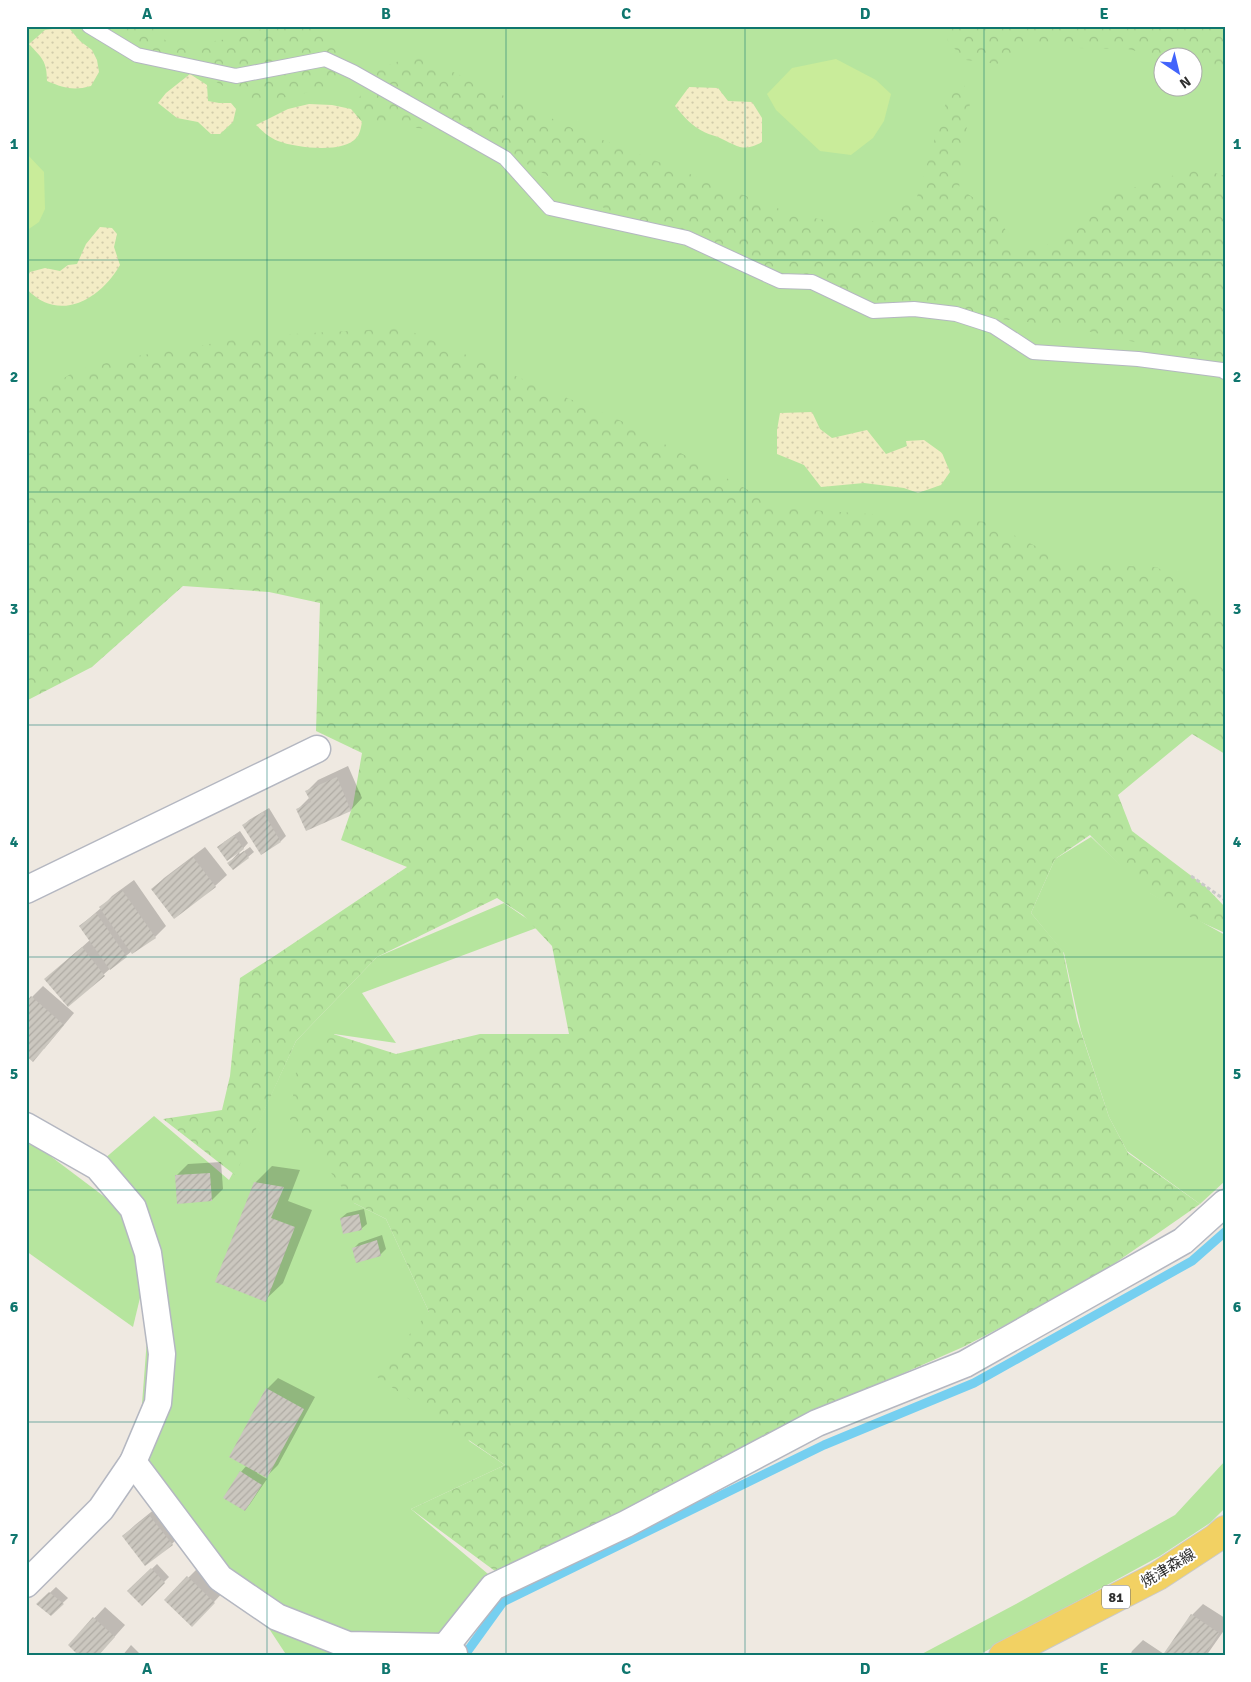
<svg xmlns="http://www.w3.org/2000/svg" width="1251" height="1682" font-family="Signika,'Noto Sans JP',sans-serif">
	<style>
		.grass { fill: #b6e59e; fill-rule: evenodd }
		.forest { fill: url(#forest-crowns) }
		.sand { fill: url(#sand-dots) }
		.pitch { fill: #c9ec9a }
		.shadow { fill: #0003 }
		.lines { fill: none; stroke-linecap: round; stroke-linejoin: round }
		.stream { stroke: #75cff0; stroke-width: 9 }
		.building { fill: url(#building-hatch) }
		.service-casing { stroke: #b4b7c1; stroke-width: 16 }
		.minor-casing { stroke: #b4b7c1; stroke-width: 29 }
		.primary-casing { stroke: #c9c9c9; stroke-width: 30 }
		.path { stroke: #c9c9c9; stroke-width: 3; stroke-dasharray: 4 2.5; stroke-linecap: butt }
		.service { stroke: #fff; stroke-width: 14 }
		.minor { stroke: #fff; stroke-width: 26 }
		.primary { stroke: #f2d163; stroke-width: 28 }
		.grid { fill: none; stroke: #0f766e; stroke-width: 1; stroke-opacity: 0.55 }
		.labels { text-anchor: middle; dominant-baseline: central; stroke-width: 4; stroke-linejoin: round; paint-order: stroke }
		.shield { fill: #fff; stroke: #6d6d6d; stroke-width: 1 }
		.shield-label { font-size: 14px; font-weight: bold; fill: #2e2e2e }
		.street-label { font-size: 15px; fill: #2e2e2e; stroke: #fff }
		.neatline { fill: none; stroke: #0f766e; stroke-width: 2 }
		.grid-label { font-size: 16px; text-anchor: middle; font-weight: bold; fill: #0f766e }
	</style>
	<defs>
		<pattern id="forest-crowns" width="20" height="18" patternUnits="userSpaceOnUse" patternTransform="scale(1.25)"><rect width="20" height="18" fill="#b6e59e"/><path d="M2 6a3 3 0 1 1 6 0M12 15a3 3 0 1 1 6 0" fill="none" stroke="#9dc588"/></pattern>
		<pattern id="sand-dots" width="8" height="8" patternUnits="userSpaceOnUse" patternTransform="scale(1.25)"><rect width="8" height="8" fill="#f3ecc5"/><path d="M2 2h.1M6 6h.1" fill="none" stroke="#d1cbaa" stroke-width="1.8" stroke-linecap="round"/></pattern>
		<pattern id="building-hatch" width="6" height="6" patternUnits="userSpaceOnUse" patternTransform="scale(1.25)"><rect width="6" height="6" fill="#cbc7bf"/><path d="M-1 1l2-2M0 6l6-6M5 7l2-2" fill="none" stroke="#afaba4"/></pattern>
	</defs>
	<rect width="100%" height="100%" fill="#efe9e1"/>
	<g class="grass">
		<path d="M26,26H1225V629L26,537ZM1164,58H1194V88H1164Z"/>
		<path d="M1091,837L1150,893L1225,935V1181L1200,1204L1127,1151L1109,1117L1081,1031L1064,953L1031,913L1055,859Z"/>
		<path d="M504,903L539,927L362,993L396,1043L334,1034L354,1203L386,1219L429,1312L469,1441L505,1465L411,1509L494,1579L441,1635L339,1642L265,1609L137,1468L155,1236L96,1166L154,1116L229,1180L247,1147L296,1041L377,957Z"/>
		<path d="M26,1143L41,1149L126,1213L144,1281L133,1327L26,1251Z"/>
		<path d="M1225,1461V1508L1210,1523L1160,1556L977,1656H918L1016,1604L1175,1515Z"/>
		<path d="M268,1627L336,1655L287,1656Z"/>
	</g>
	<g class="forest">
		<path d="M81,26H155L171,48L240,37L270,26H315L339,53L338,86L254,104L187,65L111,39Z"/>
		<path d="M947,26H1225V70L1194,64V58H1163L1128,49L1078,48L1037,44L997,64L966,60L948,42Z"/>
		<path d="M417,55L572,128L795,215L863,226L916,200L955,73L971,95L959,188L999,215L1015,252L1062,241L1113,194L1198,168L1225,176V361L1204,358L1069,327L832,299L655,237L474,134L350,121L370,71Z"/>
		<path d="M403,328L626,423L781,508L988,522L1071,564L1157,567L1225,617V754L1192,734L1118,795L1132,831L1206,887L1225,907V933L1192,918L1144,890L1090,835L1055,859L1031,913L1063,951L1077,1020L1109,1117L1128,1153L1200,1204L1088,1282L963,1347L854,1395L744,1451L667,1487L597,1529L499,1574L411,1509L505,1465L374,1375L429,1312L386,1219L354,1203L290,1119L297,1064L333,1034L396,1054L480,1034H569L552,946L523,915L497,898L377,957L296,1041L235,1175L163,1119L222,1110L230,1076L240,978L276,955L407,867L341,840L353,805L362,753L316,731L320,603L269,592L183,586L92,667L26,701V403L30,399L77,370L131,357L257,336Z"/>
	</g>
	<g class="sand">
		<path d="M68,27L80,41L92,50L97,60L99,72L91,86C73,91 64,88 47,81C47,61 42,58 29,44L45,30Z"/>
		<path d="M190,74L207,85L208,101L219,103H231L236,109L233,122L220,134H211L198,122L177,118L158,103L166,93Z"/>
		<path d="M689,87L718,88L728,101L752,102L762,118V142C744,152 739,147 722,139C717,136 710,135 704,132C692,126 684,117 675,106Z"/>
		<path d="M309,104L332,105L351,109L362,122C361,127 360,134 357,137C345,154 296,148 278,141C270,138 262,131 256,125L288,109Z"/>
		<path d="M100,227L112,228L117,234L114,247L120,265C100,300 58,324 26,288V280L30,272L45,268L60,271L68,265L77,264L86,244Z"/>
		<path d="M812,412L820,429L832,438L867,430L886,454L907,446L906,441L924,440L942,453L950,472L941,485L918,493L904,488L864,483L821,487L804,465L777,454V430L780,413Z"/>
	</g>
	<g class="pitch">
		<path d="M836,59L876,80L891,94L884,121L873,138L851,155L820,151L776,110L767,94L792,68Z"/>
		<path d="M26,153L44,172L45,209L39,222L26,231Z"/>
	</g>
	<g class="shadow">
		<path d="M348,766L362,798L351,810L307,829L298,809L310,797L307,791L318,780Z"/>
		<path d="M269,808L286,836L281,841L261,853L244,825L249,820Z"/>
		<path d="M240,831L248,843L239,853L240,854L250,847L254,852L248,857L229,863L238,853L224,842Z"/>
		<path d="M205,847L227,875L215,886L174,918L152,889L164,878Z"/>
		<path d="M134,880L166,926L155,937L132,951L112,967L69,1005L46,979L90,940L80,926L101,908L112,896Z"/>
		<path d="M43,986L74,1013L44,1049L32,997Z"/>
		<path d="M221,1162L223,1189L212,1200L176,1176L188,1164Z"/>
		<path d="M272,1166L300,1170L288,1201L312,1210L283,1283L265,1300L255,1183Z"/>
		<path d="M364,1209L367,1224L361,1229L341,1218L347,1213Z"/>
		<path d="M382,1235L386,1249L380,1255L354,1248L359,1243Z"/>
		<path d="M278,1378L315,1397L278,1465L267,1476L258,1471L257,1473L267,1479L250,1504L245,1510L241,1472L247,1465L267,1389Z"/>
		<path d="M161,1504L183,1532L172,1544L146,1564L123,1536L135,1525Z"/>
		<path d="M157,1564L169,1577L142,1604L129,1591Z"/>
		<path d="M200,1566L225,1590L203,1614L166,1600Z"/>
		<path d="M56,1587L68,1598L51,1614L38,1604Z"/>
		<path d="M1203,1604L1225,1618V1629L1206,1656H1130L1132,1651L1143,1640L1164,1654L1192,1615Z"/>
		<path d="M105,1607L125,1625L101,1652L69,1645Z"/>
		<path d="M131,1645L142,1656H122Z"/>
	</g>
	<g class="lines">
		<path class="stream" d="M464,1656L503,1602L824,1445L974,1383L1192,1261L1225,1232"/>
	</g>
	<g class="building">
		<path d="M337,777L351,811L306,831L296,809L311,802L305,791Z"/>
		<path d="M263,812L281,842L261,855L242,825Z"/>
		<path d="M234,835L244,849L227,861L217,847Z"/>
		<path d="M244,851L249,858L233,870L227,863Z"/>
		<path d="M193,857L216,887L174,919L151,889Z"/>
		<path d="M122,890L156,938L132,954L99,907Z"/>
		<path d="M96,913L127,957L110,970L79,926Z"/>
		<path d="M82,947L105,976L68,1007L44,979Z"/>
		<path d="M31,996L64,1025L33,1062L26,1056V1002Z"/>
		<path d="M210,1173L212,1201L177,1204L175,1175Z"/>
		<path d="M254,1182L284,1187L271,1218L295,1227L266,1302L215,1282Z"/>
		<path d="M359,1214L362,1230L343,1234L340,1218Z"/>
		<path d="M377,1240L381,1256L356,1263L352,1248Z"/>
		<path d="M266,1388L304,1409L267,1478L229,1457Z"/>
		<path d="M240,1471L262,1485L245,1511L223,1498Z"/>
		<path d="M149,1515L173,1545L145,1566L122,1536Z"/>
		<path d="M151,1568L165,1583L142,1606L127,1591Z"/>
		<path d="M187,1576L215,1603L192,1627L164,1600Z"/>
		<path d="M49,1592L64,1604L51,1616L36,1604Z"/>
		<path d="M1191,1614L1219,1633L1204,1656H1162Z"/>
		<path d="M93,1617L115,1637L98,1656H79L68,1645Z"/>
	</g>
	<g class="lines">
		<g class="service-casing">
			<path id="service" d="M89,26L137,55L236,76L325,59L353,72L505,158L550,208L687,238L780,281L812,282L873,311L914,309L956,314L993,326L1033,352L1138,359L1222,370L1225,372"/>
		</g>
		<g class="minor-casing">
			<g id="minor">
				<path d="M26,890L317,749"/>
				<path d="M26,1126L98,1167L133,1208L148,1253L162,1354L158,1403L133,1462L101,1509L26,1584"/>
				<path d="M133,1462L220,1578L277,1617L348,1645L445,1647L454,1654"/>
				<path d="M438,1656L493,1587L626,1524L817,1423L965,1364L1183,1241L1225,1203"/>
			</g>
		</g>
		<g class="primary-casing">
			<path id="primary" d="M1003,1656L1158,1576L1216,1538L1225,1530"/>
		</g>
		<path class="path" d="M1191,876L1225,900"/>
		<use href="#service" class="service"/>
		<use href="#minor" class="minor"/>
		<use href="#primary" class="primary"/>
	</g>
	<path class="grid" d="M267,26V1656M506,26V1656M745,26V1656M984,26V1656M26,260H1225M26,492H1225M26,725H1225M26,957H1225M26,1190H1225M26,1422H1225"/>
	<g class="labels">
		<rect class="shield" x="1102" y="1585.5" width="28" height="23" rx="4"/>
		<g class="shield-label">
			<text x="1116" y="1597">81</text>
		</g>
		<g class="street-label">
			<text transform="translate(1168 1568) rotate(-31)">焼津森線</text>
		</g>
	</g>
	<rect width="1251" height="1682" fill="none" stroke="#ffffff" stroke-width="55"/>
	<g transform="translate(1178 72) rotate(145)"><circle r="24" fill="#ffffff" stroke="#ababab"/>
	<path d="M0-4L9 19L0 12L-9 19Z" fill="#4264fb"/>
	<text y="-8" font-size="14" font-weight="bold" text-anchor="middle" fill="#2e2e2e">N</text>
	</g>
	<rect x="28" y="28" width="1196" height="1626" class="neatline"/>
	<g class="grid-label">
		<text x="147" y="19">A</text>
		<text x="386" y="19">B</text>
		<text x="626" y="19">C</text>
		<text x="865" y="19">D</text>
		<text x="1104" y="19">E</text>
		<text x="14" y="149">1</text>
		<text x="1237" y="149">1</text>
		<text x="14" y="382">2</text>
		<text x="1237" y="382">2</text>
		<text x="14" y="614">3</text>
		<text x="1237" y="614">3</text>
		<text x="14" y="847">4</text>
		<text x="1237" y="847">4</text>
		<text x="14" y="1079">5</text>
		<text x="1237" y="1079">5</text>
		<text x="14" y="1312">6</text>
		<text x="1237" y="1312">6</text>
		<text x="14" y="1544">7</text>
		<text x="1237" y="1544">7</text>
		<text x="147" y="1674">A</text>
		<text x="386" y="1674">B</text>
		<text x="626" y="1674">C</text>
		<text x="865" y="1674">D</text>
		<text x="1104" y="1674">E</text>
	</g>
</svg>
